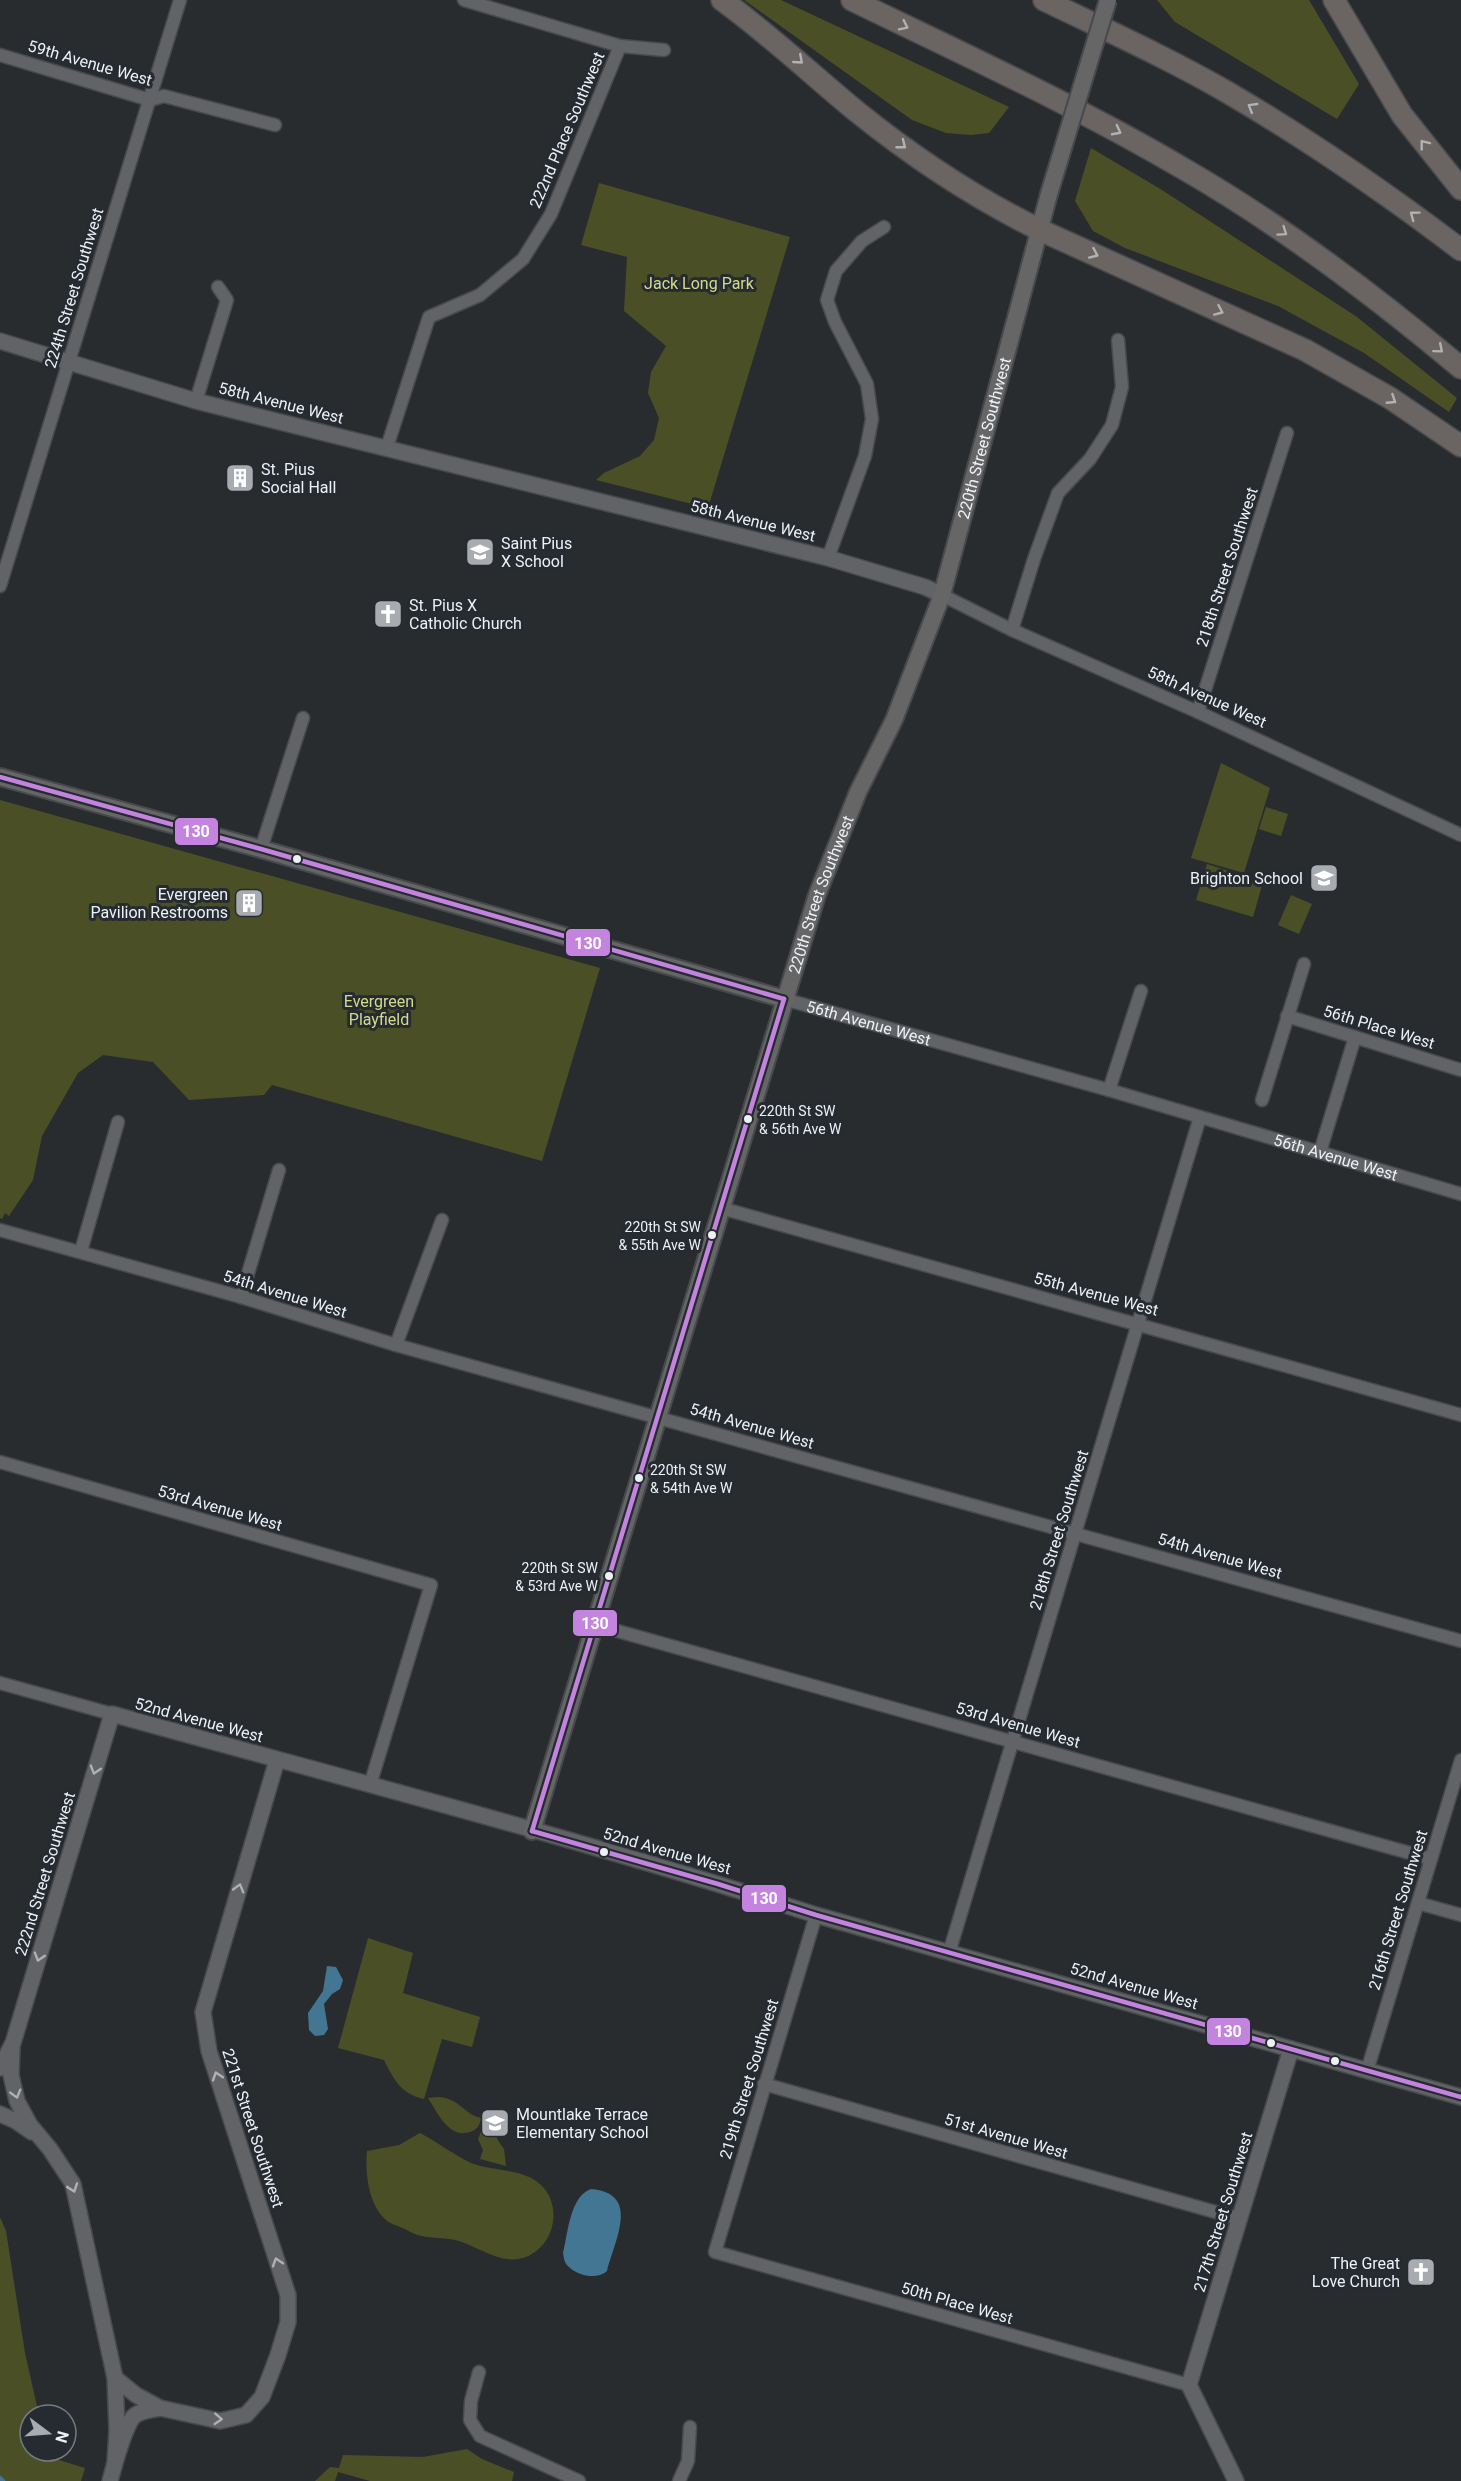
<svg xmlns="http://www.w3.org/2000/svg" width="1461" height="2481" font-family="Roboto,sans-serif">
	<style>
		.green { fill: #4b4f26 }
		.water { fill: #437692 }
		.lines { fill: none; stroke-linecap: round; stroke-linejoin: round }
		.stream { stroke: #437692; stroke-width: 4.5 }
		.minor-casing { stroke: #47494c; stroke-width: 15 }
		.tertiary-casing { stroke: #47494c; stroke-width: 18 }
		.secondary-casing { stroke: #47494c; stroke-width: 20 }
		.motorway-casing { stroke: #47494c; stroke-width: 24 }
		.minor { stroke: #616366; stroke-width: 12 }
		.tertiary { stroke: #616366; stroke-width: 15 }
		.secondary { stroke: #666667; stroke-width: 16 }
		.motorway { stroke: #6a6463; stroke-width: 21 }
		.secondary-bridge-casing { stroke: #47494c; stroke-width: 20; stroke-linecap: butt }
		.secondary-bridge { stroke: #666667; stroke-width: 16 }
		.bus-1-casing { stroke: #262b32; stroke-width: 9 }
		.bus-1 { stroke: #c483df; stroke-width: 4.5 }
		.oneway { stroke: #b2b2b4 }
		.oneway2 { stroke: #aeb1b5 }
		.bus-dot { fill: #edf1f6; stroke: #262b32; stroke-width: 2 }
		.labels { text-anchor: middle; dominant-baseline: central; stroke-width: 6; stroke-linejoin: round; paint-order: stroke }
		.bus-label { font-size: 14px; fill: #edf1f6; stroke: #262b32; text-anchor: start }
		.street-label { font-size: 16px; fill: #edf1f6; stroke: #262b32 }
		.park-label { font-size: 16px; fill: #d3db89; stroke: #262b32 }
		.poi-label { font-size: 16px; fill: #edf1f6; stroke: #262b32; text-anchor: start }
		.line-badge { stroke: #262b32; stroke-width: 2 }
		.badge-label { font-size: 16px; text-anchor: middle; font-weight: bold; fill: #fff }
	</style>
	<rect width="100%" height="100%" fill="#292c2f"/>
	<g class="green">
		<path d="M744,0H781L1009,107L989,133L971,135L946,133L912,120Z"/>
		<path d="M1157,0H1309L1359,84L1337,119L1175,22Z"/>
		<path d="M1091,148L1162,190L1357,317L1457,398L1449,412L1364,353L1278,306L1125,248L1093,231L1075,201Z"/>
		<path d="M599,183L790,237L708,508L596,480L604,473L640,456L654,440L659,418L648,393L651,372L666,346L624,311L627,257L581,245Z"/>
		<path d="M1221,763L1270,788L1244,873L1191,858Z"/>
		<path d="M0,800L600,968L542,1161L272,1085L264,1095L189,1100L153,1062L103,1055L78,1073L42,1136L33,1180L9,1216L5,1213L2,1219L0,1218Z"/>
		<path d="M1266,807L1288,814L1281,836L1259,829Z"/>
		<path d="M1207,864L1263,882L1253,917L1196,900Z"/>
		<path d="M1291,895L1312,904L1299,934L1278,925Z"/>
		<path d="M368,1938L413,1953L403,1993L480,2017L472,2047L442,2039L424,2099C401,2094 394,2080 384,2060L338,2048Z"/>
		<path d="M438,2097C460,2098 463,2114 481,2118C480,2125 477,2130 470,2132C449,2139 437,2112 428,2098Z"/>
		<path d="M494,2118L497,2123V2139L504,2149L506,2166L480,2159L483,2150L478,2139L486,2120Z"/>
		<path d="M420,2133C437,2142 454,2155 471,2163C492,2171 519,2169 536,2181C565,2201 556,2248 523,2258C502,2264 481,2249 462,2242C450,2237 435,2239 422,2236C416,2235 410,2232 405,2229C399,2226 389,2224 385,2219C368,2203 365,2172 367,2151L399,2145Z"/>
		<path d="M0,2217L6,2231L25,2353L39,2415H30V2451H47L49,2457L85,2468L81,2481H0Z"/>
		<path d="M467,2449L482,2459L514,2472L512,2481H370L338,2472L335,2481H315L330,2467L339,2468L343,2455L423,2457Z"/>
	</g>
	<g class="water">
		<path d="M327,1966L336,1967L343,1980L340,1989L332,1994L324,2004L328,2029L324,2035L315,2036L309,2030L308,2013L323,1991Z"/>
		<path d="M591,2189C641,2193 615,2240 607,2271C598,2280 578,2276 569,2267C564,2263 564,2258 563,2253C568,2233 570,2196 591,2189Z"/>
	</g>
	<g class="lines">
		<path class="stream" d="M0,2478L3,2481"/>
		<g class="minor-casing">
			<g id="minor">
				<path d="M464,0L620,46L664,50"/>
				<path d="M0,55L150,100L164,96L275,125"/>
				<path d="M196,401L227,300L218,287"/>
				<path d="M387,447L429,317L480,295L523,259L551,214L620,46"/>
				<path d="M828,558L865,456L872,419L867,384L835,322L827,300L836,271L862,241L884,227"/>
				<path d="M0,586L180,0"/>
				<path d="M942,595L1012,630L1198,712L1461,835"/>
				<path d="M1012,630L1034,559L1058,493L1090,459L1112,425L1122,387L1118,340"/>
				<path d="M1198,712L1287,433"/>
				<path d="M261,849L303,718"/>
				<path id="s1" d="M784,999L1109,1090L1461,1194"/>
				<path d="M1287,1016L1461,1070"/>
				<path d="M1109,1090L1141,991"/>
				<path d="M1262,1100L1304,964"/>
				<path d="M1320,1152L1355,1037"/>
				<path d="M721,1208L1461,1415"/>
				<path d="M0,1230L241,1297L396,1345L1461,1641"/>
				<path d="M81,1251L118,1122"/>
				<path d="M241,1297L279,1170"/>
				<path d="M396,1345L442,1220"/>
				<path d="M0,1462L431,1585L370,1785"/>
				<path d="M596,1625L1431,1859"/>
				<path d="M0,1683L112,1714"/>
				<path d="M1418,1903L1461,1915"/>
				<path d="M816,1915L715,2252L1189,2385"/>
				<path d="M949,1953L1200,1117"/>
				<path d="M1367,2071L1461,1760"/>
				<path d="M764,2084L1240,2219"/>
				<path d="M479,2372L471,2401L470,2420L480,2436L579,2481"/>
				<path d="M679,2481L688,2461L690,2427"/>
			</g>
		</g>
		<g class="tertiary-casing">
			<g id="tertiary">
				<path d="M0,341L196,401L828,558L925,587L942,595"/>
				<path d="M12,2049L11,2075L17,2101L30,2125L50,2149L73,2184L115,2378L117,2430L115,2461"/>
				<path d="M0,2068L13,2043L112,1714C347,1779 584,1840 816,1915L1461,2097"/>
				<path d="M0,2114L16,2121L32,2132"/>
				<path d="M115,2378L136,2395L160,2408L220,2421L246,2415L262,2397L278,2355L288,2322V2295L209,2051L203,2012L277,1760"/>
				<path d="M110,2481C114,2466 124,2429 133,2417C140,2410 152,2410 160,2408"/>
				<path d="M1236,2481L1189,2385L1291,2049"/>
			</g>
		</g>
		<g class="secondary-casing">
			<g id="secondary">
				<path d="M0,777L261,849L784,999"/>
				<path id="s2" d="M532,1831L817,895L858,792L894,720L942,595L1049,194"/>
			</g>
		</g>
		<g class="motorway-casing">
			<g id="motorway">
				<path d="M722,0C769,34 811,74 856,111C913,157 975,198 1040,230L1305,350L1390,398L1461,446"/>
				<path d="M852,0C963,54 1077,106 1184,169C1283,226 1374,295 1461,368"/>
				<path d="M1044,0C1106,30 1168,58 1227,92C1309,140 1386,193 1461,250"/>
				<path d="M1334,0L1402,115L1461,189"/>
			</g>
		</g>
		<use href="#minor" class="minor"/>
		<use href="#tertiary" class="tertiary"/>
		<use href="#secondary" class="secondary"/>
		<use href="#motorway" class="motorway"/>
		<g class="secondary-bridge-casing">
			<path id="secondary-bridge" d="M1049,194L1108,0"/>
		</g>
		<use href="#secondary-bridge" class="secondary-bridge"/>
		<g class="bus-1-casing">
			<g id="bus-1">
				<path d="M0,777L261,849L784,999"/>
				<path d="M532,1831L718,1884L816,1915L1461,2097"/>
				<path d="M532,1831L784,999"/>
			</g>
		</g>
		<use href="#bus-1" class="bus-1"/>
	</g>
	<defs><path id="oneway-chevron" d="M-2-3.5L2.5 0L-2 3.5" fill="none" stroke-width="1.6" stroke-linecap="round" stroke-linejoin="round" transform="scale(1.5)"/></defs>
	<g class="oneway">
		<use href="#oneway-chevron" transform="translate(904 26) rotate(26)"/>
		<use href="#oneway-chevron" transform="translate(799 60) rotate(41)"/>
		<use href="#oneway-chevron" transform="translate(1252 107) rotate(-149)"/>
		<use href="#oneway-chevron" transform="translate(1117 131) rotate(28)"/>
		<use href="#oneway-chevron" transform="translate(1424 144) rotate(-128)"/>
		<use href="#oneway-chevron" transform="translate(902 145) rotate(38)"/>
		<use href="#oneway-chevron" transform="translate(1414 215) rotate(-143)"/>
		<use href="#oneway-chevron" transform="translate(1283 232) rotate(35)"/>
		<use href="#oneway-chevron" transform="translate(1094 254) rotate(24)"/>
		<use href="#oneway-chevron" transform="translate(1219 311) rotate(24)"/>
		<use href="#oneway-chevron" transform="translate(1439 349) rotate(40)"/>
		<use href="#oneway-chevron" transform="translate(1392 400) rotate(33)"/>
	</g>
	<g class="oneway2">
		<use href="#oneway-chevron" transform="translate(95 1770) rotate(107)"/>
		<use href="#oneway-chevron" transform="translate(239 1888) rotate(-74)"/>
		<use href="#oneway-chevron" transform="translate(39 1957) rotate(107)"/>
		<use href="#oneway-chevron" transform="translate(217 2076) rotate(-108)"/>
		<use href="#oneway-chevron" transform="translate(16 2094) rotate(74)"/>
		<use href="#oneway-chevron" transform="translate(73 2188) rotate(71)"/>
		<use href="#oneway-chevron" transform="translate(277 2262) rotate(-108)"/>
		<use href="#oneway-chevron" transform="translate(218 2419) rotate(3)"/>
	</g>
	<defs>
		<g id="building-square" transform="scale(1.5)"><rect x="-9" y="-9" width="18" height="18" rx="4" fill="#a8acb0" stroke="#262b32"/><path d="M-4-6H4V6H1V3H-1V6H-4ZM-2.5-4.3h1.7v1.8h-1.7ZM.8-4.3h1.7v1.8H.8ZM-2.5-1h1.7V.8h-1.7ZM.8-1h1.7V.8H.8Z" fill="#fff"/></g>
		<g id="school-square" transform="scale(1.5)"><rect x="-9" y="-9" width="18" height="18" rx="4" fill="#a8acb0" stroke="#262b32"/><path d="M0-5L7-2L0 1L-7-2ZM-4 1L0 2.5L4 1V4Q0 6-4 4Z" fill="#fff"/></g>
		<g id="church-square" transform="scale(1.5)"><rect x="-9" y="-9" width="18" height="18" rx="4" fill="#a8acb0" stroke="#262b32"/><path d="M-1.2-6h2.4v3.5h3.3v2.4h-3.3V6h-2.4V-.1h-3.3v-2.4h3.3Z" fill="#fff"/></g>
	</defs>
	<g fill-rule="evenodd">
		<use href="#building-square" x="240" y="478"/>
		<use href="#school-square" x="480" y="552"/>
		<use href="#church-square" x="388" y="614"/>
		<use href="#school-square" x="1324" y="878"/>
		<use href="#building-square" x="249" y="903"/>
		<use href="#school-square" x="495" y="2123"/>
		<use href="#church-square" x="1421" y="2272"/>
	</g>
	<g class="bus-dot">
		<circle cx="297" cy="859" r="5"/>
		<circle cx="748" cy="1119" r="5"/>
		<circle cx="712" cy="1235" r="5"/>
		<circle cx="639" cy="1478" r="5"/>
		<circle cx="609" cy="1576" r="5"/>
		<circle cx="604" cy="1852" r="5"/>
		<circle cx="1271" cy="2043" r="5"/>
		<circle cx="1335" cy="2061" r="5"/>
	</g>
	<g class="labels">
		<g class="bus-label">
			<text x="759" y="1111">220th St SW<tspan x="759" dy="18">&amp; 56th Ave W</tspan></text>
			<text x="701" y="1227" text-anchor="end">220th St SW<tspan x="701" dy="18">&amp; 55th Ave W</tspan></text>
			<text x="650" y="1470">220th St SW<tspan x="650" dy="18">&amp; 54th Ave W</tspan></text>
			<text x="598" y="1568" text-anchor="end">220th St SW<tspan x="598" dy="18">&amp; 53rd Ave W</tspan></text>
		</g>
		<g class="street-label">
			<text transform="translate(90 63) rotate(16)">59th Avenue West</text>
			<text transform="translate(567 130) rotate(-67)">222nd Place Southwest</text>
			<text transform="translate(74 288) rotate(-73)">224th Street Southwest</text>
			<text transform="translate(281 403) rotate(14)">58th Avenue West</text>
			<text stroke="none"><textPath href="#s2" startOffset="1466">220th Street Southwest</textPath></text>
			<text transform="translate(753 521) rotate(14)">58th Avenue West</text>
			<text transform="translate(1227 567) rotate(-72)">218th Street Southwest</text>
			<text transform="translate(1207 697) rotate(24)">58th Avenue West</text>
			<text stroke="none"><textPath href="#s2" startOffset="980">220th Street Southwest</textPath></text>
			<text stroke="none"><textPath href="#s1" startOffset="88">56th Avenue West</textPath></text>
			<text transform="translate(1379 1027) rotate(17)">56th Place West</text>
			<text stroke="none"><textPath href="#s1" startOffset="574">56th Avenue West</textPath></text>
			<text transform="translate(285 1294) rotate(17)">54th Avenue West</text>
			<text transform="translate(1096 1294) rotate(15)">55th Avenue West</text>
			<text transform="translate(752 1426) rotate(16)">54th Avenue West</text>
			<text transform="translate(220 1508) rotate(16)">53rd Avenue West</text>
			<text transform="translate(1059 1530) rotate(-73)">218th Street Southwest</text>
			<text transform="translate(1220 1556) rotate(16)">54th Avenue West</text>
			<text transform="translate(199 1720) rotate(15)">52nd Avenue West</text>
			<text transform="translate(1018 1725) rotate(16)">53rd Avenue West</text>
			<text transform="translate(667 1851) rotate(16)">52nd Avenue West</text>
			<text transform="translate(45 1874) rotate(-73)">222nd Street Southwest</text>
			<text transform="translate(1398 1910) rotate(-73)">216th Street Southwest</text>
			<text transform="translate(1134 1986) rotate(16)">52nd Avenue West</text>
			<text transform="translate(749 2079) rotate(-73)">219th Street Southwest</text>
			<text transform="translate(253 2128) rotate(72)">221st Street Southwest</text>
			<text transform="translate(1006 2136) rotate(16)">51st Avenue West</text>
			<text transform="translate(1223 2212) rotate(-73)">217th Street Southwest</text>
			<text transform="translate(957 2303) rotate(16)">50th Place West</text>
		</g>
		<g class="park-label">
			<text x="699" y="283">Jack Long Park</text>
			<text x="379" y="1001">Evergreen<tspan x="379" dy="18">Playfield</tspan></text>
		</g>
		<g class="poi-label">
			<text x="261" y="469">St. Pius<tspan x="261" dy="18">Social Hall</tspan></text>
			<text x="501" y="543">Saint Pius<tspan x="501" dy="18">X School</tspan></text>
			<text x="409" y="605">St. Pius X<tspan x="409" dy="18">Catholic Church</tspan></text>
			<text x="1303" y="878" text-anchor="end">Brighton School</text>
			<text x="228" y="894" text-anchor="end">Evergreen<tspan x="228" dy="18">Pavilion Restrooms</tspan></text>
			<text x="516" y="2114">Mountlake Terrace<tspan x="516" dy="18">Elementary School</tspan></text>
			<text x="1400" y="2263" text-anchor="end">The Great<tspan x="1400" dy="18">Love Church</tspan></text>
		</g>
	</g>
	<g class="line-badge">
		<rect x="174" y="817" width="45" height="29" rx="6" fill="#c483df"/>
		<rect x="565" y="928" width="46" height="29" rx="6" fill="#c483df"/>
		<rect x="572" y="1609" width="46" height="28" rx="6" fill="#c483df"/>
		<rect x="741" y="1884" width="46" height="29" rx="6" fill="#c483df"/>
		<rect x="1206" y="2017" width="45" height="29" rx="6" fill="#c483df"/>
	</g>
	<g class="badge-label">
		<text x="196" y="837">130</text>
		<text x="588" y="949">130</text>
		<text x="595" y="1629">130</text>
		<text x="764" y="1904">130</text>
		<text x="1228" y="2037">130</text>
	</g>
	<g transform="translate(48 2433) rotate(106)"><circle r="28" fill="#262b32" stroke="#767a80" stroke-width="1.5"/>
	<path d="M0-4.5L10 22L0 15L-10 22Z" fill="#a8acb0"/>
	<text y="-9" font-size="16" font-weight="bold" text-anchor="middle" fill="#edf1f6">N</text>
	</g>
</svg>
